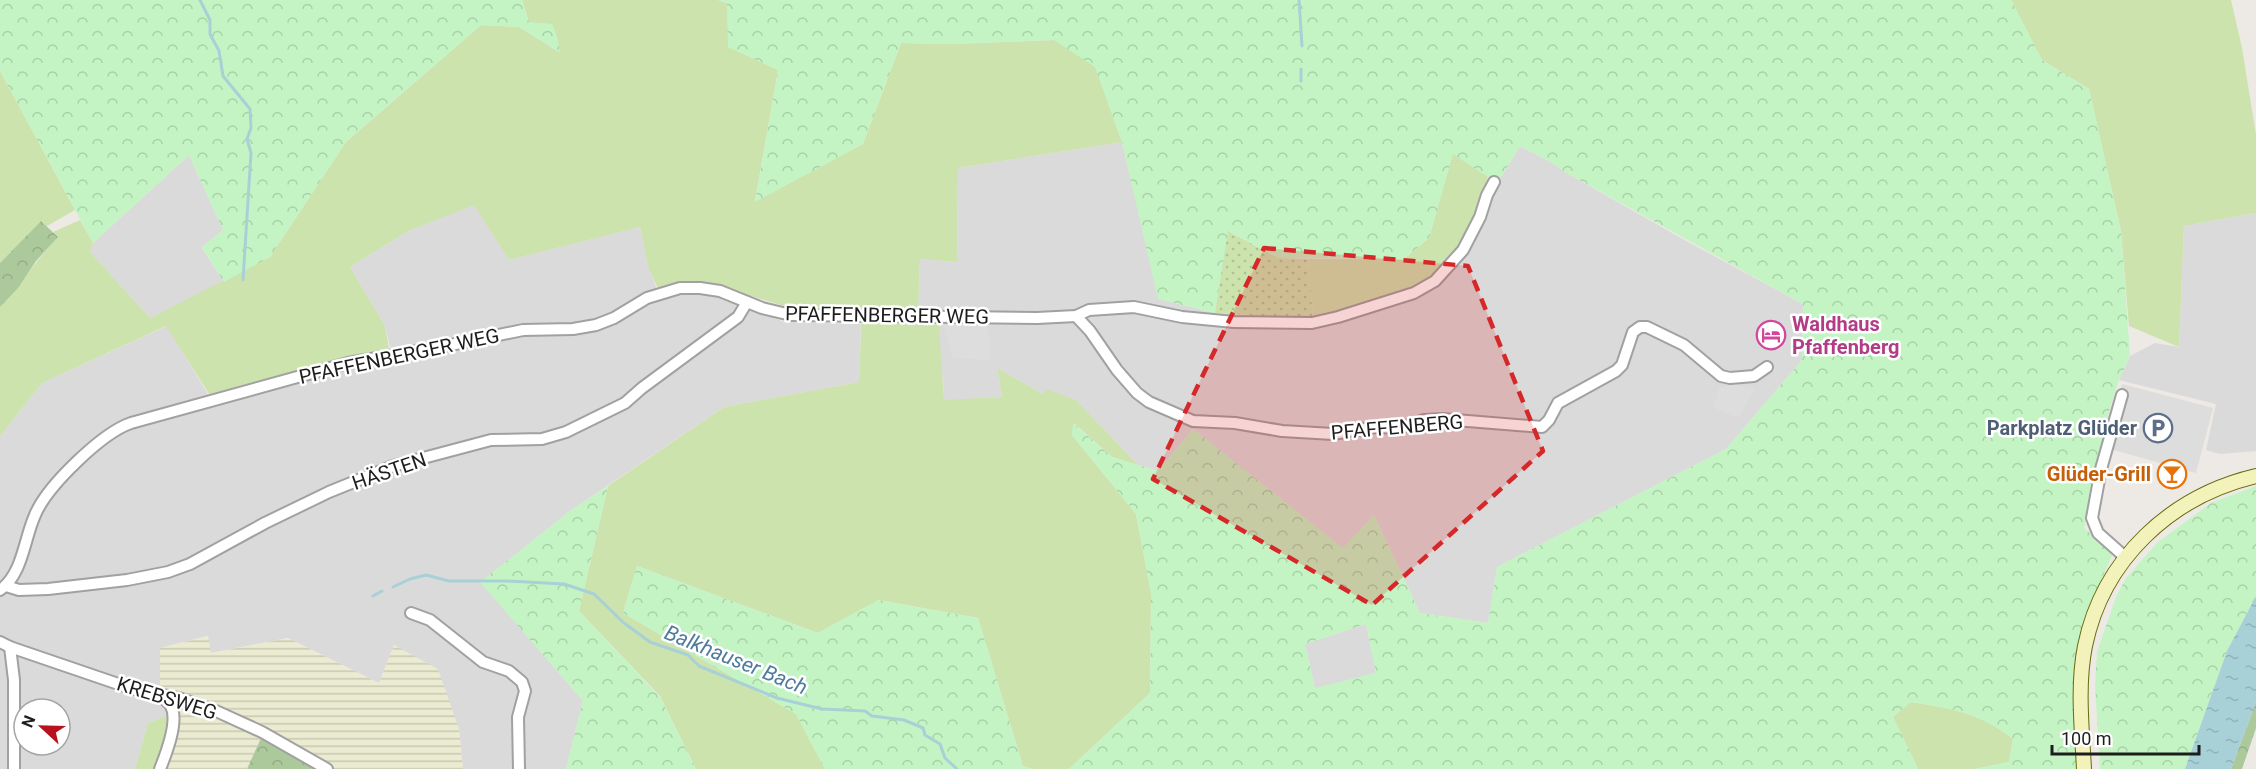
<svg xmlns="http://www.w3.org/2000/svg" width="2256" height="769" font-family="Roboto,sans-serif">
	<style>
		.residential { fill: #dbdada; fill-rule: evenodd }
		.farmland { fill: url(#farmland-rules) }
		.grass { fill: #cce3ad }
		.forest { fill: url(#forest-crowns) }
		.park { fill: url(#park-crowns); fill-rule: evenodd }
		.garden { fill: url(#garden-dots) }
		.parking { fill: #ddd }
		.water { fill: url(#water-ripples) }
		.lines { fill: none; stroke-linecap: round; stroke-linejoin: round }
		.stream { stroke: #a8d0d7; stroke-width: 3 }
		.minor-casing { stroke: #a1a1a1; stroke-width: 14 }
		.secondary-casing { stroke: #666a0e; stroke-width: 16 }
		.minor { stroke: #fff; stroke-width: 10 }
		.secondary { stroke: #f3f2bb; stroke-width: 14 }
		.marked { fill: #d62828; fill-opacity: 0.2; stroke: #d62828; stroke-width: 4.5; stroke-dasharray: 12 8; stroke-linejoin: round }
		.labels { text-anchor: middle; dominant-baseline: central; stroke-width: 5; stroke-linejoin: round; paint-order: stroke }
		.street-label { font-size: 20px; fill: #1d1d1d; stroke: #fff }
		.hotel-label { font-size: 20px; font-weight: bold; fill: #b23c85; stroke: #fff; text-anchor: start }
		.service-label { font-size: 20px; font-weight: bold; fill: #4e5e75; stroke: #fff; text-anchor: end }
		.food-label { font-size: 20px; font-weight: bold; fill: #c56008; stroke: #fff; text-anchor: end }
		.water-label { font-size: 21px; font-style: italic; fill: #4f7b9d; stroke: #fff }
	</style>
	<defs>
		<pattern id="farmland-rules" width="6" height="5" patternUnits="userSpaceOnUse" patternTransform="scale(1.5)"><rect width="6" height="5" fill="#eaebd0"/><path d="M0 2.5h6" fill="none" stroke="#c8c9b2"/></pattern>
		<pattern id="forest-crowns" width="20" height="18" patternUnits="userSpaceOnUse" patternTransform="scale(1.5)"><rect width="20" height="18" fill="#acc99c"/><path d="M2 6a3 3 0 1 1 6 0M12 15a3 3 0 1 1 6 0" fill="none" stroke="#94ac86"/></pattern>
		<pattern id="park-crowns" width="20" height="18" patternUnits="userSpaceOnUse" patternTransform="scale(1.5)"><rect width="20" height="18" fill="#c4f4c4"/><path d="M2 6a3 3 0 1 1 6 0M12 15a3 3 0 1 1 6 0" fill="none" stroke="#a8d1a8"/></pattern>
		<pattern id="garden-dots" width="8" height="8" patternUnits="userSpaceOnUse" patternTransform="scale(1.5)"><rect width="8" height="8" fill="#cce3ad"/><path d="M2 2h.1M6 6h.1" fill="none" stroke="#afc294" stroke-width="1.8" stroke-linecap="round"/></pattern>
		<pattern id="water-ripples" width="26" height="14" patternUnits="userSpaceOnUse" patternTransform="scale(1.5)"><rect width="26" height="14" fill="#a8d0d7"/><path d="M2 4q2-2 4 0t4 0M15 11q2-2 4 0t4 0" fill="none" stroke="#90b2b8"/></pattern>
	</defs>
	<rect width="100%" height="100%" fill="#ede9e4"/>
	<g class="residential">
		<path d="M1122,142L1159,299L1215,313L1313,319L1477,216L1520,146L1551,162L1565,172L1688,242L1803,304L1802,360L1726,449L1497,567L1488,623L1420,613L1374,515L1343,549L1193,429L1158,471L1138,465L1076,400L1043,394L997,368L1002,397L944,401L943,376L918,311L920,259L957,262L958,168Z"/>
		<path d="M189,155L223,230L202,248L224,282L150,318L90,252L93,243Z"/>
		<path d="M475,204L509,260L640,227L649,269L660,297L695,292L725,297L784,322L861,324L859,382L724,407L570,511L481,582L583,701L566,769H463L459,729L394,645L379,683L288,638L210,653L207,636L160,648L169,715L148,723L135,769H0V436L42,383L167,326L215,406L330,373L393,359L385,326L350,267L408,231ZM24,709H60V745H24Z"/>
		<path d="M2256,213V451L2220,454L2206,450L2216,404L2119,380L2130,356L2155,343L2179,347L2184,226Z"/>
		<path d="M1366,624L1376,673L1315,689L1305,644Z"/>
	</g>
	<g class="farmland">
		<path d="M208,636L211,653L288,638L379,683L394,645L438,669L459,729L463,769H334L274,735L160,691V648Z"/>
		<path d="M182,703L262,736L247,769H163L176,729L179,707Z"/>
	</g>
	<g class="grass">
		<path d="M522,0H718L727,3L729,47L778,70L755,201L863,144L901,43L952,44L1055,40L1095,66L1122,142L958,168L957,262L920,259L918,311L938,312L944,400L1002,397L997,368L1043,394L1046,389L1076,400L1138,465L1112,457L1074,423L1072,435L1136,514L1151,593L1150,693L1069,769H1032L1023,766L978,618L879,600L818,633L637,566L623,613L796,714L825,769H696L660,696L579,611L608,486L724,407L859,382L862,311L797,310L728,289L675,285L658,288L649,270L640,227L509,260L474,205L408,231L350,267L385,326L389,349L323,363L211,397L166,326L42,383L0,436V307C21,284 36,260 58,237L53,232L80,220L93,243L90,252L150,318L270,257L346,142L481,25L519,27L559,52L529,22Z"/>
		<path d="M2011,0H2231L2242,48L2256,135V213L2184,226L2179,347L2129,326L2121,231L2089,89L2042,60Z"/>
		<path d="M0,71L75,210L47,226L41,221L0,263Z"/>
		<path d="M1453,153L1488,176L1477,216L1459,251L1431,281L1389,298L1313,319L1308,259H1404L1429,238Z"/>
		<path d="M1910,702C1951,708 1980,713 2013,739L2009,762L1974,769H1918L1893,717Z"/>
		<path d="M169,715L167,734L157,769H135L148,723Z"/>
	</g>
	<g class="forest">
		<path d="M41,221L58,237L36,261L18,288L0,307V263Z"/>
		<path d="M2256,702V728L2242,769H2231Z"/>
		<path d="M262,736L318,769H247Z"/>
	</g>
	<g class="park">
		<path d="M0,0H522L529,22L552,24L557,36L560,52L519,27L481,25L346,142L270,257L224,282L202,247L223,230L189,155L93,243L0,71Z"/>
		<path d="M718,0H2011L2042,60L2089,89L2121,231L2130,356L2119,380L2109,411L2084,528L2113,553L2088,611L2078,655V769H1974L2009,762L2013,739C1980,713 1951,708 1911,702L1893,717L1918,769H1069L1150,693L1151,593L1136,514L1072,435L1073,423L1112,457L1158,471L1193,429L1343,548L1374,515L1420,613L1488,623L1497,567L1726,449L1802,360L1803,304L1565,172L1551,162L1520,146L1497,183L1453,154L1429,238L1404,259L1278,258L1229,231L1215,313L1158,299L1122,142L1095,67L1054,40L952,44L901,43L863,144L755,202L778,70L728,47L727,3ZM1366,624L1376,673L1315,688L1305,644Z"/>
		<path d="M608,486L579,611L660,697L696,769H566L583,701L480,582L570,511Z"/>
		<path d="M2256,486V596L2227,651L2185,769H2100L2095,685L2097,652L2116,597L2126,578L2158,542L2211,503Z"/>
		<path d="M637,566L818,633L878,600L978,618L1023,766L1032,769H825L796,714L623,613Z"/>
	</g>
	<path class="garden" d="M1228,231L1278,258L1308,259L1313,319L1215,313Z"/>
	<g class="parking">
		<path d="M943,325H986L990,339L989,360L953,358Z"/>
		<path d="M1735,384L1755,389L1738,418L1713,407L1719,388Z"/>
		<path d="M2122,384L2213,408L2196,473L2103,447Z"/>
	</g>
	<path class="water" d="M2256,596V702L2231,769H2185L2227,651Z"/>
	<g class="lines">
		<g class="stream">
			<path d="M200,0L210,20V34L219,51L223,76L250,109L251,128L247,139L251,153L243,280"/>
			<path d="M1299,0L1302,46"/>
			<path d="M1301,81V69"/>
			<path d="M393,587L410,579L426,575L449,581H506L564,584L594,594L624,623L650,642L688,655L699,666L777,698L822,709L865,711L872,716L904,720L923,728L925,735L940,744L945,758L957,769"/>
			<path d="M373,596L382,591"/>
		</g>
		<g class="minor-casing">
			<g id="minor">
				<path d="M1076,316L1090,331L1117,370L1137,393L1149,402L1193,421L1235,423L1282,431L1333,434L1375,427L1400,428L1424,420L1443,419L1542,427L1549,420L1558,403L1616,371L1622,365L1633,332L1640,327H1647L1684,345L1721,376L1730,378L1754,376L1767,367"/>
				<path d="M2122,395L2101,469L2092,518L2098,533L2125,557"/>
				<path d="M6,586L19,590L48,589L127,580L168,572L190,564L265,523L329,492L393,466L491,440L542,439L566,432L625,403L642,388L738,317L747,302"/>
				<path d="M0,590C23,574 24,539 35,515C47,486 102,433 131,423L348,363L441,347L523,330L573,329L596,325L614,318L647,298L680,288H700L720,291L762,308L791,315L1037,318L1076,316L1089,310L1134,307L1182,317L1234,322L1312,323L1338,317L1414,293L1435,281L1463,250L1480,217L1487,195L1494,182"/>
				<path d="M411,613L430,620L483,662L509,671L522,682L525,691L518,717L519,769"/>
				<path d="M0,642L10,647L133,689L179,698L216,711L262,732L327,769"/>
				<path d="M10,647L14,680V769"/>
				<path d="M160,769C166,754 179,721 171,706C168,702 164,699 160,695"/>
			</g>
		</g>
		<g class="secondary-casing">
			<path id="secondary" d="M2084,769C2082,729 2077,686 2085,646C2103,559 2171,496 2256,476"/>
		</g>
		<use href="#minor" class="minor"/>
		<use href="#secondary" class="secondary"/>
	</g>
	<path class="marked" d="M1264,248L1468,266L1543,451L1372,605L1153,479Z"/>
	<defs>
		<g id="hotel-ring" transform="scale(1.5)"><circle r="9.5" fill="#fff" stroke="#d1479c" stroke-width="1.5"/><path d="M-6-4.5h1.5V1H6V5H4.5V3h-9V5H-6ZM-4 0a1.8 1.8 0 1 1 3.6 0ZM.5 0V-2.5h3Q6-2.5 6 0Z" fill="#d1479c"/></g>
		<g id="parking-ring" transform="scale(1.5)"><circle r="9.5" fill="#fff" stroke="#5c6f8a" stroke-width="1.5"/><path d="M-3.5-5.5H1a3.5 3.5 0 0 1 0 7H-1V5.5H-3.5ZM-1-3.4V-.6H.8a1.4 1.4 0 0 0 0-2.8Z" fill="#5c6f8a"/></g>
		<g id="bar-ring" transform="scale(1.5)"><circle r="9.5" fill="#fff" stroke="#e8710a" stroke-width="1.5"/><path d="M-6-5H6L.8 .8V4.5H3.5V6h-7V4.5H-.8V.8Z" fill="#e8710a"/></g>
	</defs>
	<g fill-rule="evenodd">
		<use href="#hotel-ring" x="1771" y="335"/>
		<use href="#parking-ring" x="2158" y="428"/>
		<use href="#bar-ring" x="2172" y="474"/>
	</g>
	<g class="labels">
		<g class="street-label">
			<text transform="translate(887 315) rotate(1)">PFAFFENBERGER WEG</text>
			<text transform="translate(399 356) rotate(-12)">PFAFFENBERGER WEG</text>
			<text transform="translate(1397 427) rotate(-5)">PFAFFENBERG</text>
			<text transform="translate(389 471) rotate(-19)">HÄSTEN</text>
			<text transform="translate(167 698) rotate(17)">KREBSWEG</text>
		</g>
		<g class="hotel-label">
			<text x="1792" y="324">Waldhaus<tspan x="1792" dy="23">Pfaffenberg</tspan></text>
		</g>
		<g class="service-label">
			<text x="2137" y="428">Parkplatz Glüder</text>
		</g>
		<g class="food-label">
			<text x="2151" y="474">Glüder-Grill</text>
		</g>
		<g class="water-label">
			<text transform="translate(736 660) rotate(22)">Balkhauser Bach</text>
		</g>
	</g>
	<g transform="translate(42 727) rotate(292)"><circle r="28" fill="#ffffff" stroke="#a5a5a5" stroke-width="1.5"/>
	<path d="M0-4.5L10 22L0 15L-10 22Z" fill="#b8121d"/>
	<text y="-9" font-size="16" font-weight="bold" text-anchor="middle" fill="#1d1d1d">N</text>
	</g>
	<path d="M2052 745v9h147v-9" fill="none" stroke="#1d1d1d" stroke-width="3"/>
	<text x="2061" y="745" font-size="18" fill="#1d1d1d" stroke="#ffffff" stroke-width="4.5" paint-order="stroke">100 m</text>
</svg>
